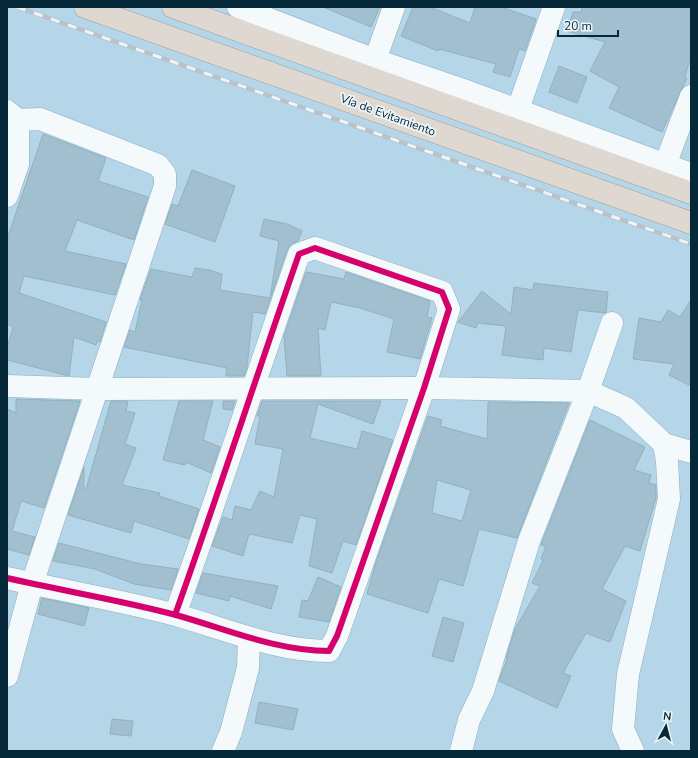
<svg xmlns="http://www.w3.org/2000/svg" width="698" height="758" font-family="'Nunito Sans',sans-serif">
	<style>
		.building { fill: #a1bfcf; stroke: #91b1c0; fill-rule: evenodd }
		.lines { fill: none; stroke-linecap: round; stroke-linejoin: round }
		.minor-casing { stroke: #8faebe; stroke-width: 23 }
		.highway-casing { stroke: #9b9f9f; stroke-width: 23 }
		.minor { stroke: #f4f9fc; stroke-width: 22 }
		.highway { stroke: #dfd8d1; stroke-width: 22 }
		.rail-casing { stroke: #b8c2c8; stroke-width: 4.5 }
		.rail { stroke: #eef5f9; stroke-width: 3; stroke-dasharray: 9; stroke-linecap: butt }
		.cycleway-casing { stroke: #eef5f9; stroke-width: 8 }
		.cycleway { stroke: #d6006c; stroke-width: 6 }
		.labels { text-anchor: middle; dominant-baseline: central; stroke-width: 3.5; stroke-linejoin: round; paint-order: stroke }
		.street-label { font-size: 12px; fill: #052939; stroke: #eef5f9 }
	</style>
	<rect width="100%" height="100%" fill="#b4d6e8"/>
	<g class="building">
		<path d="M323,7H380L371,27Z"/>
		<path d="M413,7H430L470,23L475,7H501L536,19L525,51L519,49L510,77L493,72L496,64L439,49L438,51L401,36Z"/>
		<path d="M582,7H691V55L685,77L687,78L662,132L609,108L619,87L590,71L605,42L567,31L573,12H581Z"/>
		<path d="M559,66L587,77L577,103L549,92Z"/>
		<path d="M43,134L106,158L98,181L148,197L134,240L77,220L65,251L126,264L115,295L24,276L19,293L106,322L100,342L97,341L96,345L74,337L69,376L7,360V348L13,327L7,324V239Z"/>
		<path d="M192,170L235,186L215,242L165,224L172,204L178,206Z"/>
		<path d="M264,219L287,224L302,231L298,241L290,245L287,250L265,314L253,312L247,367L244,376H226L227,368L124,347L130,330L135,332L142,300H140L151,269L192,277L195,268L209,270L222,274L220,290L270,298L279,241L260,236Z"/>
		<path d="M306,272L344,279L346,272L430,301L427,317L432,318L420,359L387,352L394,319L360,308L331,302L325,330L318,328L321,376H287L284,336Z"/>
		<path d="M534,283L608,292L606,313L578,310L571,352L544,348L543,360L502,355L506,326L478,323L476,328L458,322L482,291L511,314L514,287L533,290Z"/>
		<path d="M691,300V386L669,375L674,364L633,359L639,318L661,322L668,310L680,317Z"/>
		<path d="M16,399L80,401L44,508L21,501L12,531L35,537L29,555L7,549V409L16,413Z"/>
		<path d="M111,401H128L126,411L135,413L125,444L136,448L122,485L160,493L159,496L199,509L189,539L134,521L131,533L68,515L84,467V489H86Z"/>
		<path d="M179,401H213L203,440L220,447L211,473L186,462L185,465L163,460Z"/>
		<path d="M223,401H235L232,410L223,409Z"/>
		<path d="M262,401H381L373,424L318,404L310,438L357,449L362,431L393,440L356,545L343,541L332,573L309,566L317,519L300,515L292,543L249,534L243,556L212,546L223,517L232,520L235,506L251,510L260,491L274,497L283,449L255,444L260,416H257Z"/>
		<path d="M488,402L569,403L517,538L479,529L463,586L439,579L428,613L367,594L376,562L428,416L442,420L440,426L487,439ZM437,480L471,490L462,521L432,513Z"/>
		<path d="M590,420L645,447L634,470L651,475L649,483L656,485V498L640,551L625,546L602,589L626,601L610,642L586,633L563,673L571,676L557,708L499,681L507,659L506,658L515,629L540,586L532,583L543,561L541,559L546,546L541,545Z"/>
		<path d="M59,543L141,564L178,569L171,590L134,584L95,569L53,561Z"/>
		<path d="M203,573L278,586L271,609L230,596L229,601L196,593Z"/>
		<path d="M318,577L341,587L329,622L299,617L302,600L308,601Z"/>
		<path d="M42,598L89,608L84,626L38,614Z"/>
		<path d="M443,617L464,623L453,662L432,656Z"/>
		<path d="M259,702L298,709L293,730L255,723Z"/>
		<path d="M112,719L133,721L131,736L110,734Z"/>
	</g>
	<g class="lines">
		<g class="minor-casing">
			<g id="minor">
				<path d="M238,7L375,60L469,92L691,174"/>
				<path d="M370,74L394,7"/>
				<path d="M518,109L554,7"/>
				<path d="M7,111L18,120L40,119L158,165L165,174V186L32,584L7,676"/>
				<path d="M665,165L691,96"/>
				<path d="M7,196L18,164V120"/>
				<path d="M7,386L97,389L424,388L588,391L626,408L664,444L691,452"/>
				<path d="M7,578C63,591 120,600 176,615C226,629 276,651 329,651L337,636L424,388L449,309L442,292L315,248L299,254C257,374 218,495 175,615"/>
				<path d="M223,751L231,732L248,668L249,638"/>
				<path d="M461,751L469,720L483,691L529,541L588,391L612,323"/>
				<path d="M633,751L623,729L628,674L669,499L667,461L664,444"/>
			</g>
		</g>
		<g class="highway-casing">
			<g id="highway">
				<path d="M85,7L691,223"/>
				<path d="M173,7L691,193"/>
			</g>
		</g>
		<use href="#minor" class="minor"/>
		<use href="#highway" class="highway"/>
		<g class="rail-casing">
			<path id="rail" d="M17,7L691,244"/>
		</g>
		<use href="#rail" class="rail"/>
		<g class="cycleway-casing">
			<path id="cycleway" d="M7,578C63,591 120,600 176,615C226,629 276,651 329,651L337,636L424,388L449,309L442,292L315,248L299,254C257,374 218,495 175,615"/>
		</g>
		<use href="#cycleway" class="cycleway"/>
	</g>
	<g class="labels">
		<g class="street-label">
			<text transform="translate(388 115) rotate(20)">Vía de Evitamiento</text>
		</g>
	</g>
	<rect width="698" height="758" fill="none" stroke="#052939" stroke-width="16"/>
	<g transform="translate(666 726) rotate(7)" stroke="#eef5f9" stroke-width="3" paint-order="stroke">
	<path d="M0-3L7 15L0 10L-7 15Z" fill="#052939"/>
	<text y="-6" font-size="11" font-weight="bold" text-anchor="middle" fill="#052939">N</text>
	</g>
	<path d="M558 30v6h60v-6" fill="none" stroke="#052939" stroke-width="2"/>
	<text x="564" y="30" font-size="12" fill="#052939" stroke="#eef5f9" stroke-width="3" paint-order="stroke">20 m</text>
</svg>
